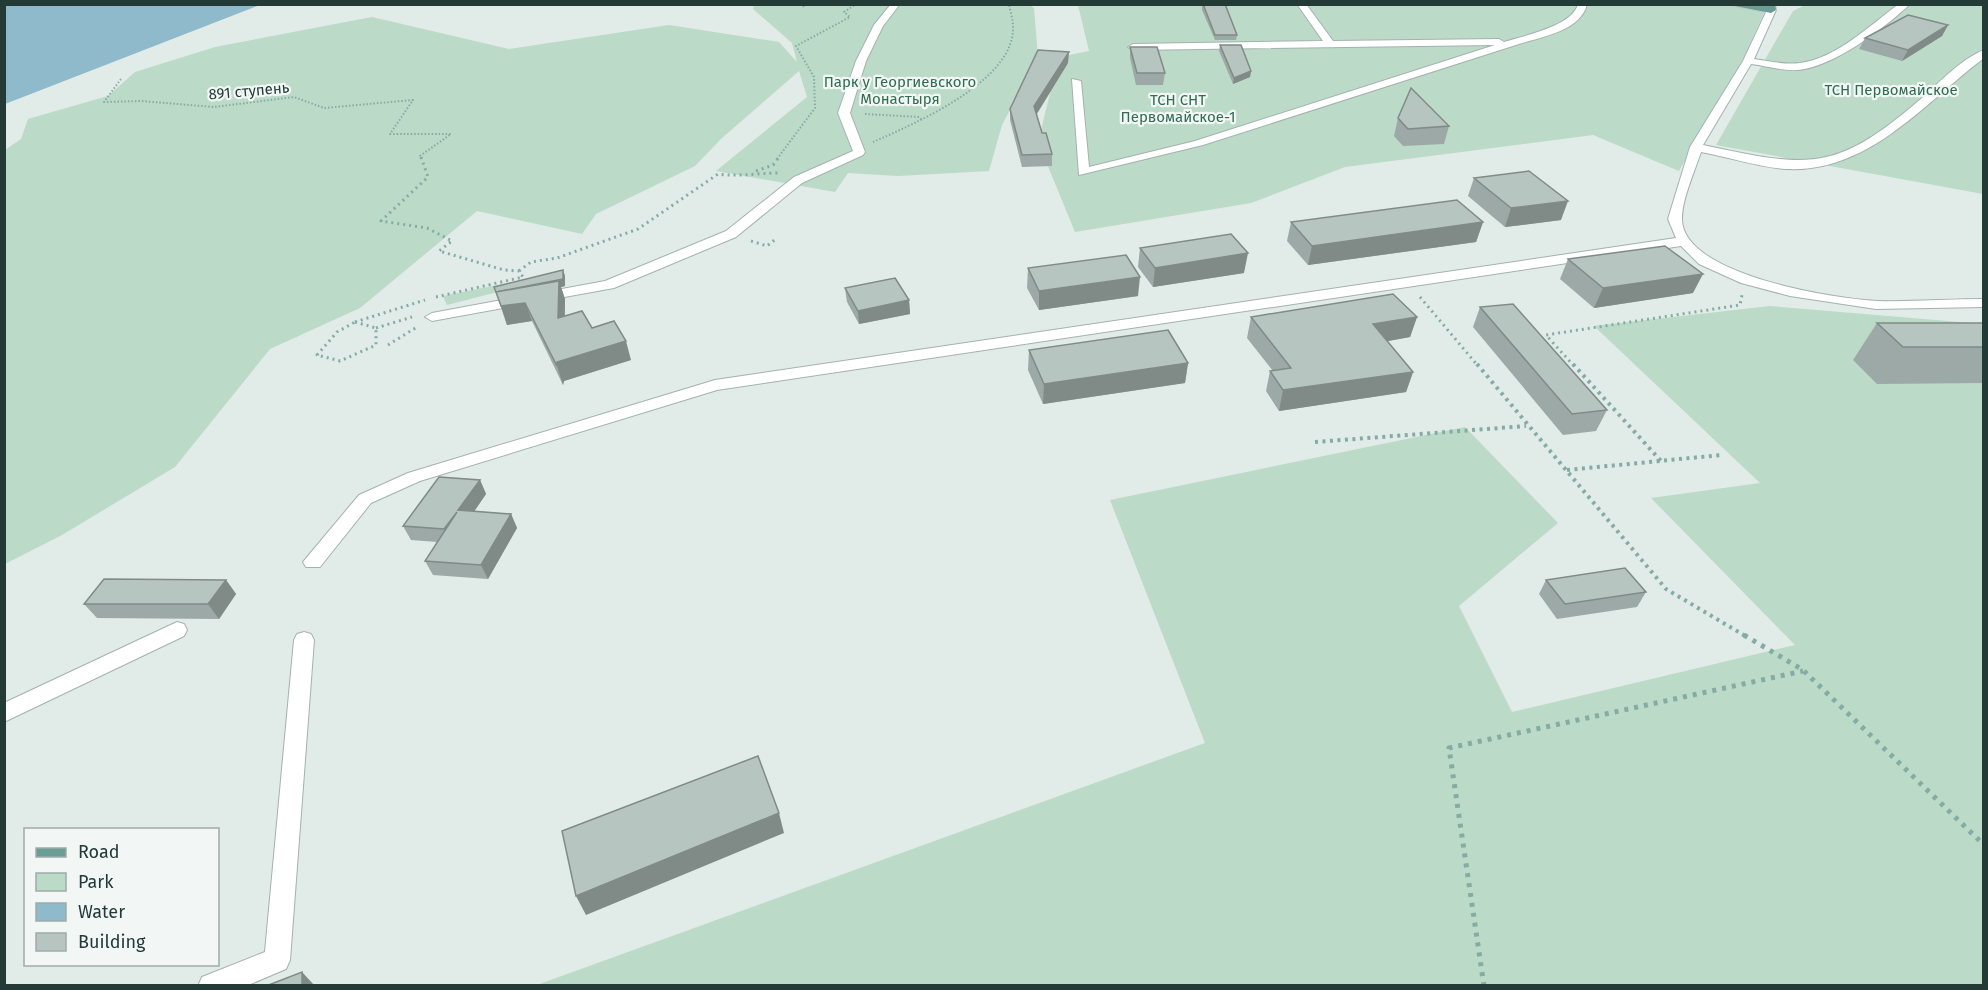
<svg xmlns="http://www.w3.org/2000/svg" width="1988" height="990" font-family="'Fira Sans',sans-serif">
	<style>
		.green { fill: #bcdac8 }
		.water { fill: #8ebacb }
		.lines { fill: none; stroke-linecap: round; stroke-linejoin: round }
		.minor-casing { stroke: #a4b2af; stroke-width: 2 }
		.major-casing { stroke: #c1c8c7; stroke-width: 2 }
		.path-far3 { stroke: #84aca5; stroke-width: 2; stroke-dasharray: 1.5 2; stroke-linecap: butt }
		.path-far2 { stroke: #84aca5; stroke-width: 3; stroke-dasharray: 2 4; stroke-linecap: butt }
		.path-far1 { stroke: #84aca5; stroke-width: 4; stroke-dasharray: 3 4.5; stroke-linecap: butt }
		.path { stroke: #84aca5; stroke-width: 5; stroke-dasharray: 4 6; stroke-linecap: butt }
		.minor { fill: #fff; fill-rule: evenodd }
		.major { fill: #699d96; fill-rule: evenodd }
		.wall { fill: #9da9a6 }
		.shaded-wall { fill: #808a87 }
		.building { fill: #b7c5c1; stroke: #808a87; stroke-width: 1.5 }
		.labels { text-anchor: middle; dominant-baseline: central; stroke-width: 4.5; stroke-linejoin: round; paint-order: stroke }
		.far-park-label { font-size: 15px; fill: #316d50; stroke: #f2f7f5 }
		.far-street-label { font-size: 15px; fill: #233a37; stroke: #f2f7f5 }
	</style>
	<rect width="100%" height="100%" fill="#e1ebe8"/>
	<g class="green">
		<path d="M1028,4L1034,8L1038,57L1002,125L989,171L898,176L848,173L835,192L716,171L807,97L799,71L722,138L695,166L596,214L582,234L477,211L360,308L270,349L175,467L62,535L5,564V150L21,139L28,119L108,96L135,72L215,47L372,17L509,49L669,25L779,42L797,62L792,43L753,9L754,5Z"/>
		<path d="M1765,4V11L1742,61L1679,171L1593,135L1345,167L1251,203L1075,232L1038,142L1059,57L1089,51L1078,5Z"/>
		<path d="M1807,4L1983,5V194L1716,145L1793,11Z"/>
		<path d="M518,281L521,286L447,305L443,296Z"/>
		<path d="M1770,306L1983,324V985L534,986L1205,743L1110,500L1465,427L1558,523L1459,606L1512,712L1795,645L1651,498L1760,483L1594,326Z"/>
	</g>
	<path class="water" d="M5,4H260V5L5,104Z"/>
	<g class="lines">
		<g class="minor-casing">
			<g id="minor">
				<path d="M891,4H900L883,26L866,61L850,113L865,152L863,155L802,183L736,237L614,288L432,321L425,317L432,313L605,281L726,231L794,177L853,151L838,113L856,61L874,25Z"/>
				<path d="M1297,4H1306L1333,41L1499,39L1504,42C1523,36 1573,26 1578,4H1587C1581,31 1541,37 1519,44L1203,145L1079,175L1072,79L1081,81L1089,167L1195,141L1495,45L1133,50L1128,47L1133,44L1323,41Z"/>
				<path d="M1899,4H1910C1885,28 1833,67 1798,70C1782,71 1767,66 1751,64L1703,145C1811,168 1835,173 1922,98C1940,82 1961,59 1984,50V58C1923,104 1869,173 1786,169C1757,167 1729,157 1701,152C1695,170 1682,200 1682,218C1680,275 1836,299 1878,301C1913,302 1948,299 1984,299V307L1876,309L1790,296L1741,283L1699,264L1681,246L717,390L420,481L371,503L320,567H306L303,562L359,495L408,473L715,380L1676,238L1668,219L1690,147L1743,61L1768,8L1776,10L1754,59C1769,61 1785,65 1800,63C1837,58 1870,25 1899,4Z"/>
				<path d="M177,622L184,624L187,630L184,636L4,722V703Z"/>
				<path d="M304,632L311,634L314,640L290,960L286,969L246,986H198L202,977L265,952L294,640L297,634Z"/>
			</g>
		</g>
		<g class="major-casing">
			<path id="major" d="M1725,4H1775L1776,10L1771,13Z"/>
		</g>
		<g class="path-far3">
			<path d="M803,7L805,4"/>
			<path d="M121,79L104,102L141,101L214,107L294,97L324,108L413,100L390,134H451L420,156L421,159"/>
			<path d="M865,114L919,117L922,120"/>
			<path d="M873,142C914,124 1015,81 1013,27C1013,19 1010,11 1009,4"/>
			<path d="M777,159L815,108L814,77L796,46L850,17L844,12L856,4"/>
		</g>
		<g class="path-far2">
			<path d="M421,157L428,177L381,221L427,228L452,241L439,251L504,270L519,271L523,277L436,297"/>
			<path d="M756,171L773,165L779,157"/>
			<path d="M751,241L767,246L777,238"/>
			<path d="M519,271L531,262L557,258L638,229L718,174C739,177 757,173 779,173"/>
			<path d="M1420,297L1478,366"/>
			<path d="M355,322L376,328V345L340,361L317,355L337,332Z"/>
			<path d="M355,322L425,300"/>
			<path d="M376,328L412,317"/>
			<path d="M388,345L417,327"/>
			<path d="M1574,366L1546,335L1740,305L1742,295"/>
		</g>
		<g class="path-far1">
			<path d="M1477,364L1666,589L1747,637"/>
			<path d="M1573,364L1661,461"/>
			<path d="M1315,442L1526,426"/>
			<path d="M1567,470L1721,455"/>
		</g>
		<g class="path">
			<path d="M1744,635L1803,670L1984,845"/>
			<path d="M1484,986L1449,748L1803,671"/>
		</g>
		<use href="#minor" class="minor"/>
		<use href="#major" class="major"/>
	</g>
	<g class="wall">
		<path d="M1202,4L1237,35L1236,40H1215L1202,10Z"/>
		<path d="M1948,25L1942,36L1902,61L1859,49L1865,38Z"/>
		<path d="M1220,45L1251,71L1250,77L1233,84L1219,51Z"/>
		<path d="M1130,47L1165,73L1163,85H1136L1130,58Z"/>
		<path d="M1068,63L1037,114L1042,133L1052,154V166L1022,167L1010,120V109Z"/>
		<path d="M1398,118L1449,126L1444,144L1403,146L1394,136Z"/>
		<path d="M1474,178L1561,220L1505,227L1468,196Z"/>
		<path d="M1291,222H1483L1476,242L1308,265L1287,241Z"/>
		<path d="M1140,248L1244,273L1153,287L1138,267Z"/>
		<path d="M1568,259L1693,293L1594,308L1560,279Z"/>
		<path d="M1028,268L1138,296L1039,310L1027,288Z"/>
		<path d="M563,270L565,276V286L561,287L565,299V316L592,328L631,360L564,381L563,385L532,321L507,325L494,287Z"/>
		<path d="M845,288L909,300L910,314L859,324L847,302Z"/>
		<path d="M1480,307L1607,410L1596,431L1563,435L1473,327Z"/>
		<path d="M1251,317H1417L1410,337L1387,341L1413,372L1406,392L1279,411L1266,391L1270,371H1273L1247,338Z"/>
		<path d="M1877,323H1983V383L1877,384L1853,360Z"/>
		<path d="M1029,350L1188,363L1185,383L1043,404L1028,370Z"/>
		<path d="M480,480L486,494L474,511L511,514L517,528L488,579L433,575L425,561L437,542L411,540L403,526Z"/>
		<path d="M226,580L236,594L219,619L97,618L84,604Z"/>
		<path d="M1546,580L1646,592L1637,607L1557,619L1539,594Z"/>
	</g>
	<g class="shaded-wall">
		<path d="M1948,25L1942,36L1902,61L1908,50Z"/>
		<path d="M1069,52L1068,63L1034,118V106Z"/>
		<path d="M1251,71L1250,77L1233,84L1234,78Z"/>
		<path d="M1568,201L1561,220L1505,227L1511,208Z"/>
		<path d="M1483,222L1476,242L1308,265L1312,246Z"/>
		<path d="M1248,253L1244,273L1153,287L1155,268Z"/>
		<path d="M563,270L565,276V286L561,287L565,299L564,337L558,318L559,287L498,298Z"/>
		<path d="M1703,274L1693,293L1594,308L1603,288Z"/>
		<path d="M1140,277L1138,296L1039,310V291Z"/>
		<path d="M909,300L910,314L859,324L858,311Z"/>
		<path d="M525,303L532,321L507,325L501,306Z"/>
		<path d="M1417,317L1410,337L1367,345L1373,324Z"/>
		<path d="M626,341L631,360L564,381L563,385L557,366V362Z"/>
		<path d="M1188,363L1185,383L1043,404L1044,384Z"/>
		<path d="M1413,372L1406,392L1279,411L1283,390Z"/>
		<path d="M480,480L486,494L465,525L458,510Z"/>
		<path d="M511,514L517,528L488,579L481,565Z"/>
		<path d="M226,580L236,594L219,619L208,604Z"/>
		<path d="M779,813L784,833L586,915L576,896Z"/>
		<path d="M302,972L315,986H302Z"/>
	</g>
	<g class="building">
		<path d="M1203,4H1225L1237,35H1215Z"/>
		<path d="M1908,15L1948,25L1908,50L1865,38Z"/>
		<path d="M1220,45H1241L1251,71L1234,78Z"/>
		<path d="M1130,47H1157L1165,73H1137Z"/>
		<path d="M1038,50L1069,52L1034,106L1042,133H1046L1052,154L1022,155L1010,109Z"/>
		<path d="M1411,88L1449,126L1408,129L1398,118Z"/>
		<path d="M1529,171L1568,201L1511,208L1474,178Z"/>
		<path d="M1457,200L1483,222L1312,246L1291,222Z"/>
		<path d="M1231,234L1248,253L1155,268L1140,248Z"/>
		<path d="M1665,246L1703,274L1603,288L1568,259Z"/>
		<path d="M1126,255L1140,277L1039,291L1028,268Z"/>
		<path d="M563,270V279L496,292L494,287Z"/>
		<path d="M895,278L909,300L858,311L845,288Z"/>
		<path d="M559,281L558,318L582,311L592,328L614,321L626,341L557,362V366L525,303L501,306L496,292Z"/>
		<path d="M1393,294L1417,317L1373,324L1413,372L1283,390L1270,371L1291,368L1251,317Z"/>
		<path d="M1513,304L1607,410L1572,414L1480,307Z"/>
		<path d="M1877,323H1983V347H1903Z"/>
		<path d="M1168,330L1188,363L1044,384L1029,350Z"/>
		<path d="M439,477L480,480L458,510L511,514L481,565L425,561L457,512L444,529L403,526Z"/>
		<path d="M1625,568L1646,592L1565,604L1546,580Z"/>
		<path d="M104,579L226,580L208,604H84Z"/>
		<path d="M758,756L779,813L576,896L562,831Z"/>
		<path d="M302,972V986H266Z"/>
	</g>
	<g class="labels">
		<g class="far-park-label">
			<text x="900" y="82">Парк у Георгиевского<tspan x="900" dy="17">Монастыря</tspan></text>
			<text x="1891" y="90">ТСН Первомайское</text>
			<text x="1178" y="100">ТСН СНТ<tspan x="1178" dy="17">Первомайское-1</tspan></text>
		</g>
		<g class="far-street-label">
			<text transform="translate(249 91) rotate(-5)">891 ступень</text>
		</g>
	</g>
	<rect width="1988" height="990" fill="none" stroke="#233a37" stroke-width="12"/>
	<rect x="24" y="828" width="195" height="138" fill="#f2f7f5" stroke="#9faba9" stroke-width="1.5"/>
	<rect x="36" y="848" width="30" height="9" fill="#699d96" stroke="#9faba9" stroke-width="1.5"/>
	<text x="78" y="858" font-size="18" fill="#233a37">Road</text>
	<rect x="36" y="873" width="30" height="18" fill="#bcdac8" stroke="#9faba9" stroke-width="1.5"/>
	<text x="78" y="888" font-size="18" fill="#233a37">Park</text>
	<rect x="36" y="903" width="30" height="18" fill="#8ebacb" stroke="#9faba9" stroke-width="1.5"/>
	<text x="78" y="918" font-size="18" fill="#233a37">Water</text>
	<rect x="36" y="933" width="30" height="18" fill="#b7c5c1" stroke="#9faba9" stroke-width="1.5"/>
	<text x="78" y="948" font-size="18" fill="#233a37">Building</text>
</svg>
